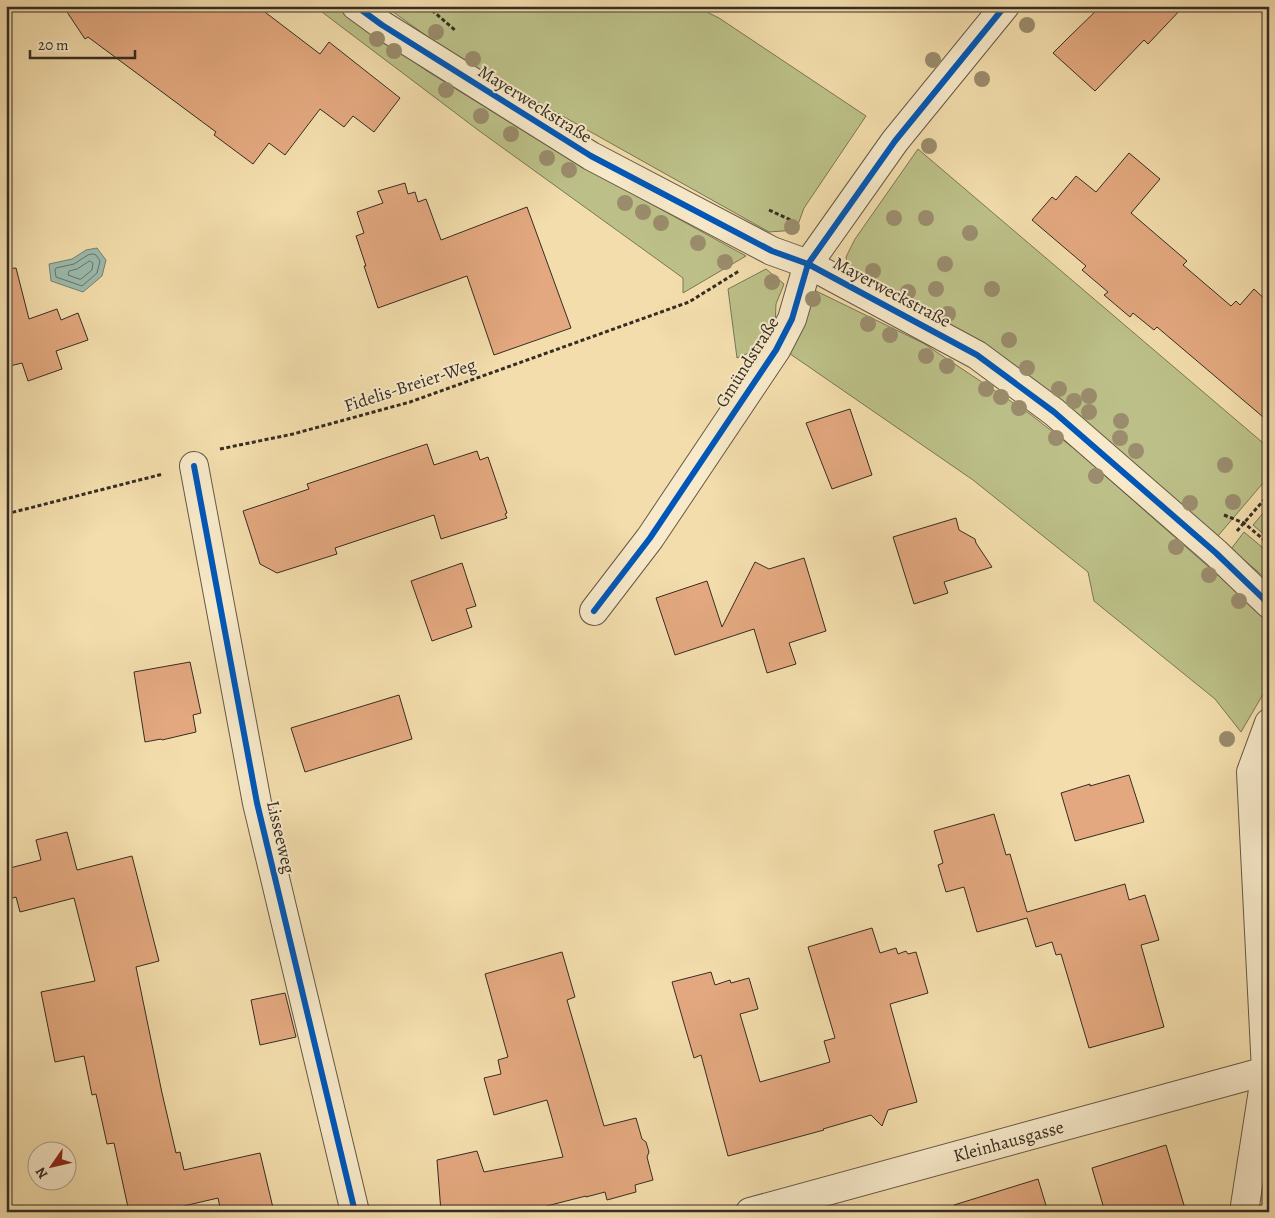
<svg xmlns="http://www.w3.org/2000/svg" width="1275" height="1218" font-family="Alegreya,serif">
	<style>
		.green { fill: #bcc088; stroke: #797656 }
		.water { fill: #9cbbae; stroke: #738277 }
		.lines { fill: none; stroke-linecap: round; stroke-linejoin: round }
		.shore { stroke: #697469; stroke-width: 1 }
		.building { fill: #e3a87f; stroke: #362d24 }
		.minor-casing { stroke: #655946; stroke-width: 30 }
		.path { stroke: #362d24; stroke-width: 3; stroke-dasharray: 4 2.5; stroke-linecap: butt }
		.minor { stroke: #f7e9c9; stroke-width: 28 }
		.cycleway-casing { stroke: #f7e9c9; stroke-width: 9 }
		.cycleway { stroke: #0057b8; stroke-width: 6 }
		.tree { fill: #9a8c6c }
		.labels { text-anchor: middle; dominant-baseline: central; stroke-width: 4; stroke-linejoin: round; paint-order: stroke }
		.street-label { font-size: 18px; fill: #362d24; stroke: #f7e9c9 }
	</style>
	<rect width="100%" height="100%" fill="#f3ddac"/>
	<filter id="stains"><feTurbulence type="fractalNoise" baseFrequency=".004" numOctaves="4"/><feColorMatrix values="0 0 0 0 .2 0 0 0 0 .09 0 0 0 0 .02 0 0 0 .5 -.17"/></filter>
	<radialGradient id="worn" r=".72"><stop offset=".6" stop-color="#630" stop-opacity="0"/><stop offset="1" stop-color="#630" stop-opacity=".3"/></radialGradient>
	<g class="green">
		<path d="M314,6H337L427,71L530,135L655,206L746,256L683,293V278L478,130Z"/>
		<path d="M385,6H695L719,18L866,116L804,208L796,230L769,232L450,53Z"/>
		<path d="M918,149L1269,448V476L1217,537L967,336L890,291L853,273L847,262L846,257L855,239Z"/>
		<path d="M766,269L784,284L776,304L775,328L760,348L737,358L728,289Z"/>
		<path d="M812,289L923,343L1030,414L1077,451L1220,577L1269,621V684L1241,732L1215,699L1094,601L1088,572L973,480L783,349L800,333L807,318Z"/>
		<path d="M1269,506V539L1253,525Z"/>
		<path d="M1244,532L1269,553V581L1231,549Z"/>
	</g>
	<path class="water" d="M97,248L106,260L102,276L83,292L51,281L49,264L72,259L86,250Z"/>
	<g class="lines">
		<g class="shore">
			<path d="M93,254L96,255L100,261L97,273L82,286L56,277L55,270L56,268L74,264L88,255Z"/>
			<path d="M90,261L93,263L92,270L81,279H79L68,275L69,271L77,269Z"/>
		</g>
	</g>
	<g class="building">
		<path d="M63,6H257L320,54L329,42L400,98L374,132L353,116L344,127L320,109L285,155L269,143L253,164L214,135L216,132L88,37L85,39Z"/>
		<path d="M1101,6H1184L1148,44L1144,40L1095,91L1053,53L1068,38Z"/>
		<path d="M1129,153L1160,179L1131,213L1187,261L1183,265L1231,306L1236,301L1240,305L1254,289L1269,303V422L1157,327L1154,330L1133,313L1130,317L1104,295L1108,292L1082,270L1086,266L1032,220L1052,197L1056,200L1076,176L1096,192Z"/>
		<path d="M405,183L408,194L415,192L418,202L426,199L441,240L527,207L571,328L494,355L467,276L378,308L364,266H366L356,236L364,233L357,212L383,203L378,191Z"/>
		<path d="M16,268L29,319L57,309L61,320L78,313L88,340L56,351L62,369L28,381L22,363L6,367V269Z"/>
		<path d="M850,409L872,475L832,489L806,423Z"/>
		<path d="M427,444L434,465L477,451L480,460L488,457L507,513L505,514L507,518L441,539L434,515L335,548L337,554L277,573L260,564L243,511L309,489L307,484Z"/>
		<path d="M956,518L959,530L975,539L976,543L992,567L944,582L948,593L914,604L893,537Z"/>
		<path d="M804,558L826,631L789,643L796,664L767,673L754,629L675,655L656,598L707,581L722,627L755,562L769,569Z"/>
		<path d="M462,563L476,606L466,609L472,627L432,641L411,581Z"/>
		<path d="M190,662L201,713L193,715L196,732L162,740L161,739L145,742L134,672Z"/>
		<path d="M399,695L412,739L305,772L291,728Z"/>
		<path d="M1129,775L1144,822L1075,841L1061,793L1090,784V786Z"/>
		<path d="M994,814L1006,855L1010,854L1027,912L1125,884L1129,900L1145,895L1159,940L1141,945L1164,1027L1089,1048L1061,954L1056,955L1052,942L1036,947L1027,918L977,932L964,887L946,892L938,865L943,863L934,831Z"/>
		<path d="M67,832L77,870L132,856L159,961L136,967L162,1093L176,1153L180,1152L184,1170L260,1153L274,1212H221L218,1198L158,1212H129L114,1143L107,1144L96,1094L92,1095L84,1056L55,1062L41,992L95,981L74,898L20,912L16,897L6,900V869L41,860L36,840Z"/>
		<path d="M872,928L880,953L896,948L898,954L906,951L908,954L916,952L928,993L890,1004L917,1102L888,1110L882,1126L871,1115L823,1129L824,1130L728,1156L701,1055L694,1058L672,982L711,972L715,985L730,980L731,983L749,978L758,1009L740,1014L760,1082L830,1062L824,1041L835,1038L808,947Z"/>
		<path d="M562,952L575,997L567,1000L604,1126L636,1118L642,1139L646,1142L649,1152L647,1157L653,1180L635,1185L636,1192L607,1200L605,1192L586,1197V1196L523,1212H441L437,1160L477,1151L484,1172L563,1157L547,1100L494,1115L484,1078L501,1074L498,1060L508,1057L485,974Z"/>
		<path d="M285,993L296,1037L260,1045L251,1000Z"/>
		<path d="M1166,1145L1186,1212H1105L1092,1168Z"/>
		<path d="M1038,1179L1048,1212H955L954,1205Z"/>
	</g>
	<g class="lines">
		<g class="minor-casing">
			<g id="minor">
				<path d="M356,6L382,25L591,156L772,251L808,264L977,355L1054,412L1216,553L1269,604"/>
				<path d="M194,466L257,803L355,1212"/>
				<path d="M594,611L650,538L776,350L792,319L808,264L895,141L1005,6"/>
				<path id="s1" d="M750,1212L1266,1071"/>
				<path d="M1244,1212L1266,1071L1251,772L1269,723"/>
			</g>
		</g>
		<g class="path">
			<path d="M427,6L456,31"/>
			<path d="M769,210L797,223"/>
			<path d="M220,449L293,434L410,402L689,302L739,271"/>
			<path d="M6,514L163,474"/>
			<path d="M1224,515L1244,523L1269,544"/>
			<path d="M1237,531L1269,494"/>
		</g>
		<use href="#minor" class="minor"/>
		<g class="cycleway-casing">
			<g id="cycleway">
				<path d="M356,6L382,25L591,156L772,251L808,264L977,355L1054,412L1216,553L1269,604"/>
				<path d="M194,466L257,803L355,1212"/>
				<path d="M594,611L650,538L776,350L792,319L808,264L895,141L1005,6"/>
			</g>
		</g>
		<use href="#cycleway" class="cycleway"/>
	</g>
	<g class="tree">
		<circle cx="1027" cy="25" r="8"/>
		<circle cx="436" cy="32" r="8"/>
		<circle cx="377" cy="39" r="8"/>
		<circle cx="394" cy="51" r="8"/>
		<circle cx="473" cy="59" r="8"/>
		<circle cx="933" cy="60" r="8"/>
		<circle cx="982" cy="79" r="8"/>
		<circle cx="446" cy="90" r="8"/>
		<circle cx="481" cy="116" r="8"/>
		<circle cx="511" cy="134" r="8"/>
		<circle cx="929" cy="146" r="8"/>
		<circle cx="547" cy="158" r="8"/>
		<circle cx="569" cy="170" r="8"/>
		<circle cx="625" cy="203" r="8"/>
		<circle cx="643" cy="212" r="8"/>
		<circle cx="894" cy="218" r="8"/>
		<circle cx="926" cy="218" r="8"/>
		<circle cx="661" cy="223" r="8"/>
		<circle cx="792" cy="227" r="8"/>
		<circle cx="970" cy="233" r="8"/>
		<circle cx="698" cy="243" r="8"/>
		<circle cx="725" cy="262" r="8"/>
		<circle cx="945" cy="264" r="8"/>
		<circle cx="873" cy="271" r="8"/>
		<circle cx="772" cy="282" r="8"/>
		<circle cx="936" cy="289" r="8"/>
		<circle cx="992" cy="289" r="8"/>
		<circle cx="908" cy="292" r="8"/>
		<circle cx="813" cy="299" r="8"/>
		<circle cx="948" cy="314" r="8"/>
		<circle cx="868" cy="324" r="8"/>
		<circle cx="890" cy="335" r="8"/>
		<circle cx="1009" cy="340" r="8"/>
		<circle cx="926" cy="356" r="8"/>
		<circle cx="947" cy="366" r="8"/>
		<circle cx="1027" cy="368" r="8"/>
		<circle cx="986" cy="389" r="8"/>
		<circle cx="1059" cy="389" r="8"/>
		<circle cx="1089" cy="396" r="8"/>
		<circle cx="1001" cy="397" r="8"/>
		<circle cx="1074" cy="401" r="8"/>
		<circle cx="1019" cy="408" r="8"/>
		<circle cx="1089" cy="412" r="8"/>
		<circle cx="1121" cy="421" r="8"/>
		<circle cx="1056" cy="438" r="8"/>
		<circle cx="1120" cy="438" r="8"/>
		<circle cx="1136" cy="451" r="8"/>
		<circle cx="1225" cy="465" r="8"/>
		<circle cx="1096" cy="476" r="8"/>
		<circle cx="1233" cy="502" r="8"/>
		<circle cx="1190" cy="503" r="8"/>
		<circle cx="1176" cy="547" r="8"/>
		<circle cx="1209" cy="575" r="8"/>
		<circle cx="1239" cy="601" r="8"/>
		<circle cx="1227" cy="739" r="8"/>
	</g>
	<g class="labels">
		<g class="street-label">
			<text transform="translate(535 104) rotate(32)">Mayerweckstraße</text>
			<text transform="translate(892 292) rotate(28)">Mayerweckstraße</text>
			<text transform="translate(747 362) rotate(-58)">Gmündstraße</text>
			<text transform="translate(410 385) rotate(-18)">Fidelis-Breier-Weg</text>
			<text transform="translate(281 837) rotate(77)">Lisseeweg</text>
			<text stroke="none"><textPath href="#s1" startOffset="268">Kleinhausgasse</textPath></text>
		</g>
	</g>
	<rect width="1275" height="1218" fill="none" stroke="#f3ddac" stroke-width="25"/>
	<rect x="8" y="8" width="1260" height="1203" fill="none" stroke="#362d24" stroke-width="2.5"/>
	<rect x="12" y="12" width="1250" height="1193" fill="none" stroke="#362d24"/>
	<g transform="translate(52 1166) rotate(236)"><circle r="24" fill="#f7e9c9" stroke="#aa9e87"/>
	<path d="M0-4L9 19L0 12L-9 19Z" fill="#8f2418"/>
	<text y="-8" font-size="14" font-weight="bold" text-anchor="middle" fill="#362d24">N</text>
	</g>
	<path d="M30 50v8h105v-8" fill="none" stroke="#362d24" stroke-width="2.5"/>
	<text x="38" y="50" font-size="15" fill="#362d24" stroke="#f7e9c9" stroke-width="4" paint-order="stroke">20 m</text>
	<rect width="100%" height="100%" filter="url(#stains)"/>
	<rect width="100%" height="100%" fill="url(#worn)"/>
</svg>
